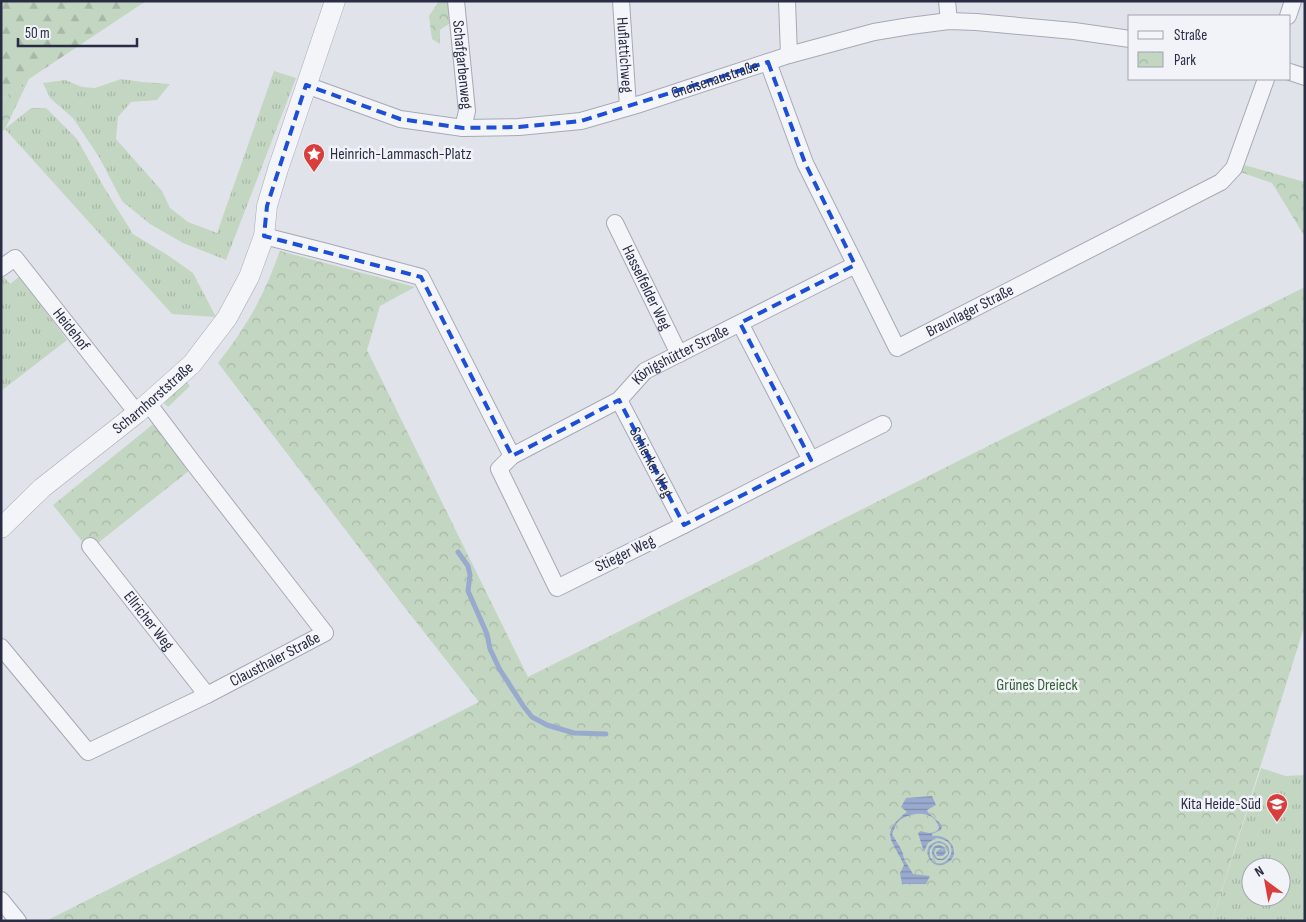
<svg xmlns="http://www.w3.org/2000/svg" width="1306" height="922" font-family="'Sofia Sans Condensed',sans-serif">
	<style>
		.grass { fill: url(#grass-tufts); fill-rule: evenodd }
		.forest { fill: url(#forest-firs) }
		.park { fill: url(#park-crowns) }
		.water { fill: url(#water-rules) }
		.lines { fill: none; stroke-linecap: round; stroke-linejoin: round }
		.stream { stroke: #99aace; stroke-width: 5 }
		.minor-casing { stroke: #a6a9b6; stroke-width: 18 }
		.tertiary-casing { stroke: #a6a9b6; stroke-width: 21 }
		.minor { stroke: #f4f5f9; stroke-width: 16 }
		.tertiary { stroke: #f4f5f9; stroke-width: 20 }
		.marked { fill: none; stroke: #1d4ed8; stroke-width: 4; stroke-dasharray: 10 6; stroke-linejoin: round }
		.labels { text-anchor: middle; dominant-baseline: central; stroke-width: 5; stroke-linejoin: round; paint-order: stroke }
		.street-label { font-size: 16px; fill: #282d44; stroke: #f1f3f8 }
		.poi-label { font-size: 16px; fill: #282d44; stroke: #f1f3f8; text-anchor: start }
		.park-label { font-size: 16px; fill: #356134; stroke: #f1f3f8 }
	</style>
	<defs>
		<pattern id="grass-tufts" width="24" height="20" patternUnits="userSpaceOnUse" patternTransform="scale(1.25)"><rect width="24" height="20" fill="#c3d6c1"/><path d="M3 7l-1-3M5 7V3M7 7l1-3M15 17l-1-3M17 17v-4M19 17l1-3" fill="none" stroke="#a8b8a7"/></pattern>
		<pattern id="forest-firs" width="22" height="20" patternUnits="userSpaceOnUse" patternTransform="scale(1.25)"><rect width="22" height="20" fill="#c3d6c1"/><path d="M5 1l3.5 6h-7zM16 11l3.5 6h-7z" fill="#a8b8a7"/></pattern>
		<pattern id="park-crowns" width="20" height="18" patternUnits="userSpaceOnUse" patternTransform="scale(1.25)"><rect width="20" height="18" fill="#c3d6c1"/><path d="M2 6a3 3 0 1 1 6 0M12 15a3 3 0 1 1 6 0" fill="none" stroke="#a8b8a7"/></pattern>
		<pattern id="water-rules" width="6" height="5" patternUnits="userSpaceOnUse" patternTransform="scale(1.25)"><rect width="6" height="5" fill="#99aace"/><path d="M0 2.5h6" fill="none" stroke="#7d8ba9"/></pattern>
	</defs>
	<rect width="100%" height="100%" fill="#e1e3eb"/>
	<g class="grass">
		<path d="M274,71L296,78L226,260L183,243L150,224L122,201L99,157L73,118L50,98L43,83L65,80L82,87L95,88L121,79L142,82L170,84L157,100L131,102L118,117L116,139L162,191L170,208L188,222L217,233Z"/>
		<path d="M31,108H46L77,139L105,189L133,234L169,256L193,273L216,317L172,314L5,129Z"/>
		<path d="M2,275L10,284L20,276L39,294L35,297L67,340L1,391V276Z"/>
		<path d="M186,381L190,386L168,407L164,403Z"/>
		<path d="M1261,768L1286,776L1305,775V921H1212ZM1251,867H1281V897H1251Z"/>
	</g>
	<path class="forest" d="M1,1H146L29,79L1,100Z"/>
	<g class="park">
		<path d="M439,1H447L453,21L440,30V44L432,39L429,16Z"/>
		<path d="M29,79L5,129L1,132V100Z"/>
		<path d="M1244,165L1305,182V237L1272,183L1240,172Z"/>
		<path d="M280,251L415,287L380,306L367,350L528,677L1305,287V624L1212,921H46L479,702L402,604L218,363C236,340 253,315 265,288C271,276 275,263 280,251Z"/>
		<path d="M152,425L155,426L190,470L89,550L53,505Z"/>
	</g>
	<path class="water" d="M932,796L936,805L927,810C929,816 939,820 942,826L941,830L932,834V836C952,833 963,857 945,864C929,871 918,844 939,841C957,845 949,867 934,858C926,846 943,839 946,852L943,856H937L936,852L940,849L944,851L941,848H936L934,853L937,858L942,859L948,854C948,846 944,843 937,843C930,846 927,853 932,860C946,874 966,841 936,838L928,843L924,852L918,833L921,831C927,833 935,835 939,828C935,809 908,811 897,823C895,826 894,830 892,834L901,849L903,854L904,859L913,874L930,876L926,884H902L900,873L904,865C893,840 878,834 907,812L901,807L906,798Z"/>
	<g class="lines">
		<path class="stream" d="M458,552L468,566L470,575L468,591L487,634L490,649L500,670L524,707L532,717L547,725L574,733L606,734"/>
		<g class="minor-casing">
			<g id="minor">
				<path id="s1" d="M456,1L467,111L463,128"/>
				<path id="s2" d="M621,1L628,107"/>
				<path d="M787,1L789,55"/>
				<path d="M947,1L949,21"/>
				<path d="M1288,16L1293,1"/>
				<path id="s3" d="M768,62L805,163L897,348L1221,182L1234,168L1266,79"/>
				<path d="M1290,72L1305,77"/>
				<path id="s4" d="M306,85L400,119L463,128L519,127L581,121L640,104L789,55L874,32L910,26L949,21L976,22L1074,31L1130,39"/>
				<path id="s5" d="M615,223L679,354"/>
				<path d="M264,236L327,252L421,277L512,456"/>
				<path id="s6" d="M1,268L15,258L137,413"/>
				<path id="s7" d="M740,323L811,460L684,525L557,588L499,469L512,456L619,400L645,371L855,265"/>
				<path id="s8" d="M619,400L684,525"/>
				<path d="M811,460L883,424"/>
				<path id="s9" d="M90,546L207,695"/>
				<path id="s10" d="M1,647L88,752L207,695L325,633L194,464L148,403"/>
				<path d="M1,900L18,921"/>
			</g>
		</g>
		<g class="tertiary-casing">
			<g id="tertiary">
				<path id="s11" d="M1,528L42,488L137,413L192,364L227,318L249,277L264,236L267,206L278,169L335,1"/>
			</g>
		</g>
		<use href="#minor" class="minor"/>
		<use href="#tertiary" class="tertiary"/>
	</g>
	<path class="marked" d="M768,62L805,163L855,265L740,323L811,460L684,525L619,400L512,456L421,277L264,236L267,206L306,85L400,119L463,128L519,127L581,121Z"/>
	<defs>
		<g id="sight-pin" transform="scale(1.125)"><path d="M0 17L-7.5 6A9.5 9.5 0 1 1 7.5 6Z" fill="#da3e3c" stroke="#f1f3f8"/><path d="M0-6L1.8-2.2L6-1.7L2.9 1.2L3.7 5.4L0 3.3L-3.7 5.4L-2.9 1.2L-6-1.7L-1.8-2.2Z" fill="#fff"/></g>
		<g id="school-pin" transform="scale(1.125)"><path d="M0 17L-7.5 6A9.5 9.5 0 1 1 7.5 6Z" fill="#da3e3c" stroke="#f1f3f8"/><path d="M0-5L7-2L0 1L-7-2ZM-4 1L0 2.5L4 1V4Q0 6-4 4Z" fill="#fff"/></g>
	</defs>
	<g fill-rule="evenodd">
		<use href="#sight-pin" x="314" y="154"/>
		<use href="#school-pin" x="1277" y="804"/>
	</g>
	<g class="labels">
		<g class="street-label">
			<text stroke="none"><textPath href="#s2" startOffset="54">Huflattichweg</textPath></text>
			<text stroke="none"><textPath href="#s1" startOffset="64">Schafgarbenweg</textPath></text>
			<text stroke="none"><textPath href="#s4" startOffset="422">Gneisenaustraße</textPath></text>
			<text stroke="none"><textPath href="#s5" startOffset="72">Hasselfelder Weg</textPath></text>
			<text stroke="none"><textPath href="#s3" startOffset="396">Braunlager Straße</textPath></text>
			<text stroke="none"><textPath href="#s6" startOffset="108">Heidehof</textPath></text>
			<text stroke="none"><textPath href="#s7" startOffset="788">Königshütter Straße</textPath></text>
			<text stroke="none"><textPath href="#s11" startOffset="200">Scharnhorststraße</textPath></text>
			<text stroke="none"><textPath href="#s8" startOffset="70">Schierker Weg</textPath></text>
			<text transform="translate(625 554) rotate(-26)">Stieger Weg</text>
			<text stroke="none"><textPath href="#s9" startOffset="95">Ellricher Weg</textPath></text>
			<text stroke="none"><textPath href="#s10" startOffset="345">Clausthaler Straße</textPath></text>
		</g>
		<g class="poi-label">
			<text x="330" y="154">Heinrich-Lammasch-Platz</text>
			<text x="1261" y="804" text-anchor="end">Kita Heide-Süd</text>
		</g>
		<g class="park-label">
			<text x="1037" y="685">Grünes Dreieck</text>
		</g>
	</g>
	<rect width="1306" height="922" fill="none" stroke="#282d44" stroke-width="5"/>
	<rect x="1128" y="15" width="162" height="65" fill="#f1f3f8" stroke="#a1a4b0"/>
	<rect x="1138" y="31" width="25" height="8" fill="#f4f5f9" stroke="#a1a4b0"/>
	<text x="1174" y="40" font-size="15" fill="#282d44">Straße</text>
	<rect x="1138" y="52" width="25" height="15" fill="url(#park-crowns)" stroke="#a1a4b0"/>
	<text x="1174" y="65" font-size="15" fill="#282d44">Park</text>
	<g transform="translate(1266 882) rotate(328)"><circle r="24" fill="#f1f3f8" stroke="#a1a4b0"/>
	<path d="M0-4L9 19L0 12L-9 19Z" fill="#da3e3c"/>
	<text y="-8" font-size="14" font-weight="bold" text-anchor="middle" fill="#282d44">N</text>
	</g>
	<path d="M18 38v8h119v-8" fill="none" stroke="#282d44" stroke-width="2.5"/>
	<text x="25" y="38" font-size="15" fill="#282d44" stroke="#f1f3f8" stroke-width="4" paint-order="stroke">50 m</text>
</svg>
